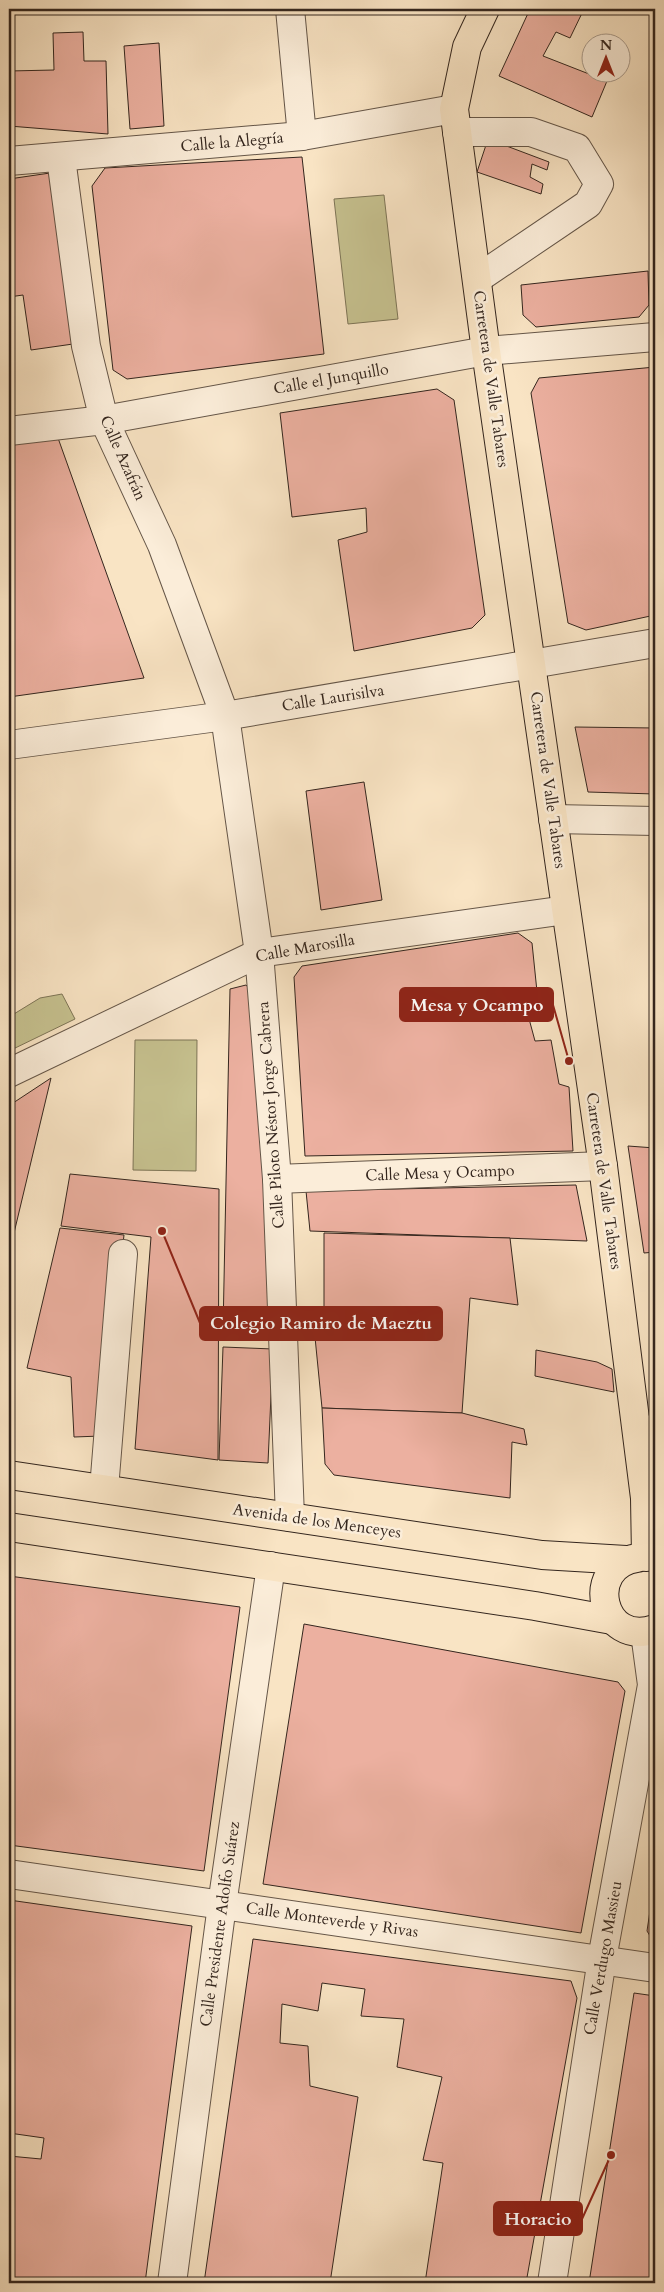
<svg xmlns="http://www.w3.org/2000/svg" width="664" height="2292" font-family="Cardo,serif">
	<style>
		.green { fill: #c6c18f; stroke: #7d7456 }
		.building { fill: #ecb0a0; stroke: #34261e }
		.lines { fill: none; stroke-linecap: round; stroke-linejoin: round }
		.minor-casing { stroke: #655648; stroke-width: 30 }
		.major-casing { stroke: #34261e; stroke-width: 30 }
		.minor { stroke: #fbedd9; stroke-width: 28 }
		.major { stroke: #f9e4c4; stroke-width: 28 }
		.labels { text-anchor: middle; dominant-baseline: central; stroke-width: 5; stroke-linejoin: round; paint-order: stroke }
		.street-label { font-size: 16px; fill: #34261e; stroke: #fbedd9 }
		.leader { fill: none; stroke: #8f2418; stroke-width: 2 }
		.callout-dot { fill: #8f2418; stroke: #fbedd9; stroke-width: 2 }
		.callout { fill: #8f2418; stroke: #8f2418; stroke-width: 2 }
		.callout-label { font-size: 18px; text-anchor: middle; font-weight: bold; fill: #fff }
	</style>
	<rect width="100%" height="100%" fill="#f9e4c4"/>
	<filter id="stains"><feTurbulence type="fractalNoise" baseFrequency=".004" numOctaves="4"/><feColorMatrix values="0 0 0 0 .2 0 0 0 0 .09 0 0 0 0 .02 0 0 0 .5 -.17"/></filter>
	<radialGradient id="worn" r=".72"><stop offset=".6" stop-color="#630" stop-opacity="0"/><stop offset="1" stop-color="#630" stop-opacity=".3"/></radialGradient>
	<g class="green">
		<path d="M384,195L398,319L348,324L334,199Z"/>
		<path d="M62,994L75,1019L9,1051V1017L40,998Z"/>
		<path d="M135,1040H197L196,1171L133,1170Z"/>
	</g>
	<g class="building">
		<path d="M530,9H584L570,38L556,32L543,56L607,81L592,117L499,76Z"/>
		<path d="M83,32L84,61H106L108,134L9,126V71L54,70L53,33Z"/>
		<path d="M159,43L164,126L130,129L124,46Z"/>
		<path d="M488,139L549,162L547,170L532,164L530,177L543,184L541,194L477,172Z"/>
		<path d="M302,157L324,354L127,379L113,370L92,186L105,168Z"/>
		<path d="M50,173L73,344L31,350L23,295L9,297V179Z"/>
		<path d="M648,271L649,305L639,317L536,327L523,315L521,285Z"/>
		<path d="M655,367V615L586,630L568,623L531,393L539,378Z"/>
		<path d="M437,389L454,400L485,615L472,628L354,651L338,540L367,532L366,508L292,517L280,413Z"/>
		<path d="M58,438L144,678L9,697V445Z"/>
		<path d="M575,727L655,728V794L588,792Z"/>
		<path d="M364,782L382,900L321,910L306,791Z"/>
		<path d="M518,933L532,943L539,1011L528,1015L535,1041L551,1040L559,1084L569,1087L573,1151L305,1156L294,977L302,966Z"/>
		<path d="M246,985L254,994L275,1330H223L230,989Z"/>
		<path d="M51,1078L9,1254V1109L10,1105Z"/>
		<path d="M628,1146L655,1148V1252L644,1253Z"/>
		<path d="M70,1174L219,1189L218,1460L135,1449L151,1237L61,1226Z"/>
		<path d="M576,1185L587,1241L310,1231L306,1191Z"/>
		<path d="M60,1228L124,1235L101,1436L74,1437L71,1377L27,1368Z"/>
		<path d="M324,1233L510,1238L518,1305L470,1298L462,1413L322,1408L314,1327L324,1321Z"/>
		<path d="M223,1347L273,1349L268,1463L219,1460Z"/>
		<path d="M536,1350L597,1362L612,1369L614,1392L535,1376Z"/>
		<path d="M322,1408L462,1413L524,1429L527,1445L512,1442L510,1498L334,1475L325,1464Z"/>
		<path d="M9,1576L240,1607L204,1871L9,1845Z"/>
		<path d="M304,1624L618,1682L625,1691L581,1933L263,1884Z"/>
		<path d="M655,1877V1944L647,1931Z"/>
		<path d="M9,1900L192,1926L145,2283H9V2156L41,2159L44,2138L9,2133Z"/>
		<path d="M253,1939L571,1981L577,1998L526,2283H425L443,2163L423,2160L442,2077L397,2067L404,2019L361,2016L365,1989L322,1983L318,2011L282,2004L280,2043L308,2046L310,2086L358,2097L330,2283H204Z"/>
		<path d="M634,1993L655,1996V2283H589Z"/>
	</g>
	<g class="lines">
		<g class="minor-casing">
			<g id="minor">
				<path d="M290,9L302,136"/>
				<path d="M457,132H531L577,148L599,184L588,204L477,279"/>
				<path d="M61,158L86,346L104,420L162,545L225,716L259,953L277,1179L290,1517"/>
				<path d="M9,161L302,136L454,109"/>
				<path d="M9,431L104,420L486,351L655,337"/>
				<path d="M9,745L225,716L655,643"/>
				<path d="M553,819L655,821"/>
				<path d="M9,1073L259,953L566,910"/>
				<path d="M277,1179L603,1166"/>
				<path d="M637,1427L655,1432"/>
				<path d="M104,1489L123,1254"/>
				<path d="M9,1874L655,1968"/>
				<path d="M172,2283L222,1905L271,1566"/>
				<path d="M552,2283L602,1959L652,1685L645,1633"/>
			</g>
		</g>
		<g class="major-casing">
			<g id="major">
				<path d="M485,9L467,47L454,109L486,351L603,1166L645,1498L646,1557"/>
				<path d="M9,1475L542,1555L626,1560"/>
				<path d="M9,1527L535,1606L612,1620"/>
				<path d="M637,1558C583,1566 601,1648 655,1629"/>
			</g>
		</g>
		<use href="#minor" class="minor"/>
		<use href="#major" class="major"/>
	</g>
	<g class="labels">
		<g class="street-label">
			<text transform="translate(232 142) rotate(-5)">Calle la Alegría</text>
			<text transform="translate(331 379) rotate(-10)">Calle el Junquillo</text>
			<text transform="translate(491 379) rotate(82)">Carretera de Valle Tabares</text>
			<text transform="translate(123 458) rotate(66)">Calle Azafrán</text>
			<text transform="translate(333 698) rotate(-9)">Calle Laurisilva</text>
			<text transform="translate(548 780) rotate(82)">Carretera de Valle Tabares</text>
			<text transform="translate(305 948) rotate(-10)">Calle Marosilla</text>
			<text transform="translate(271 1115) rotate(-94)">Calle Piloto Néstor Jorge Cabrera</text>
			<text transform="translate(440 1173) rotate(-2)">Calle Mesa y Ocampo</text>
			<text transform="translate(604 1181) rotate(82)">Carretera de Valle Tabares</text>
			<text transform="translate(317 1521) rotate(8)">Avenida de los Menceyes</text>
			<text transform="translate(332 1920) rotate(8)">Calle Monteverde y Rivas</text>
			<text transform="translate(220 1924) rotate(-82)">Calle Presidente Adolfo Suárez</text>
			<text transform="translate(603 1958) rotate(-80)">Calle Verdugo Massieu</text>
		</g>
	</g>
	<path class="leader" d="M569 1061L553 1005M162 1231L200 1323M611 2155L582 2219"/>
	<g class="callout-dot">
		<circle cx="569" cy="1061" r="5"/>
		<circle cx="162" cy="1231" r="5"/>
		<circle cx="611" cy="2155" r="5"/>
	</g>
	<g class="callout">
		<rect x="400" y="988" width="153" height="33" rx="5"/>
		<rect x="200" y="1307" width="242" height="33" rx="5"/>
		<rect x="494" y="2202" width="88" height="33" rx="5"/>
	</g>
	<g class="callout-label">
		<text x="477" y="1011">Mesa y Ocampo</text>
		<text x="321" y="1329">Colegio Ramiro de Maeztu</text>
		<text x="538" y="2225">Horacio</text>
	</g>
	<rect width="664" height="2292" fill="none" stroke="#f9e4c4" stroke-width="30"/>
	<rect x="10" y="10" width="644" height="2272" fill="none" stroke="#34261e" stroke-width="2.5"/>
	<rect x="15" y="15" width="634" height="2262" fill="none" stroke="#34261e"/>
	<g transform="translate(606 58)"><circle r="24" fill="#fbedd9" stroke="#ab9d8e"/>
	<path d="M0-4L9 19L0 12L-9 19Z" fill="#8f2418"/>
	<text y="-8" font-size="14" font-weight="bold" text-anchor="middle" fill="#34261e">N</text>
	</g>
	<rect width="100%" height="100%" filter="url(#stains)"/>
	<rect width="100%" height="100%" fill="url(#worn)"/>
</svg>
